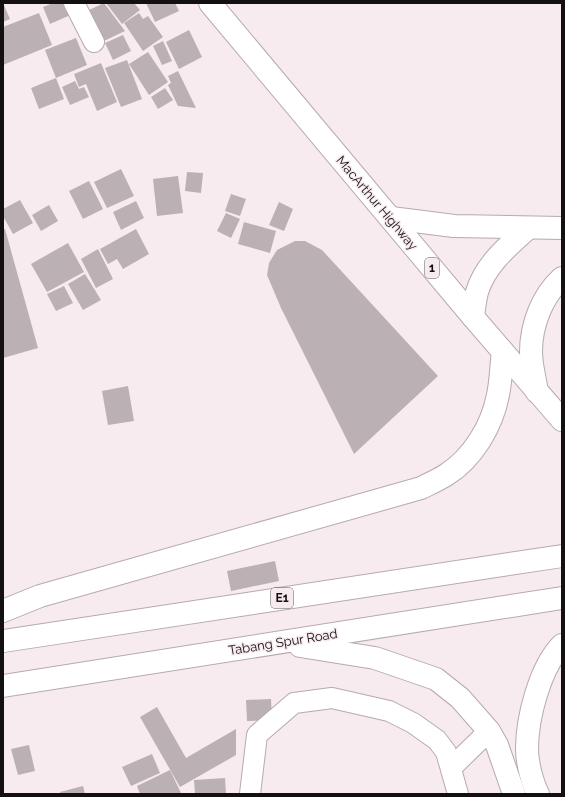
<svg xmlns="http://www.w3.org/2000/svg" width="565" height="797" font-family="Raleway,sans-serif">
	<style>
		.building { fill: #bbb0b4 }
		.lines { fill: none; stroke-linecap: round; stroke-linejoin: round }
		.minor-casing { stroke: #b6aaaf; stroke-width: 22 }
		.highway-casing { stroke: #b6aaaf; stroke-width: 24 }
		.minor { stroke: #fff; stroke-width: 20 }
		.highway { stroke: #fff; stroke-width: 22 }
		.labels { text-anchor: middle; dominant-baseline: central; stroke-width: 3; stroke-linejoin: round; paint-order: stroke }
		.shield { fill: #f7ebef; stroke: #585254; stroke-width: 1 }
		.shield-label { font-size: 12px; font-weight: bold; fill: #141011 }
		.street-label { font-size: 13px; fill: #141011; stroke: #f7ebef }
	</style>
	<rect width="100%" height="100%" fill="#f7ebef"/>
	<g class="building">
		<path d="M3,3L10,19L3,22Z"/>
		<path d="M53,3H71L75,13L50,24L43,7Z"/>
		<path d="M104,3L125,31L104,41L89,10Z"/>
		<path d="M106,3H134L140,10L122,24Z"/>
		<path d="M146,3H175L179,11L155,22Z"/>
		<path d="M39,13L52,45L3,65V27Z"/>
		<path d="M139,13L143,19L148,16L163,37L143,51L124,23Z"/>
		<path d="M189,30L202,57L179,69L166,42Z"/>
		<path d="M123,35L131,51L113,60L105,43Z"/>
		<path d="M76,38L87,65L56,78L45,50Z"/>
		<path d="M163,41L172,61L162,65L153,46Z"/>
		<path d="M148,52L168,82L149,95L129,64Z"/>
		<path d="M127,60L142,99L121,107L105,68Z"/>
		<path d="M101,63L117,102L97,111L86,84L79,87L74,74Z"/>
		<path d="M178,71L196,108L178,106L168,85L171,83L168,76Z"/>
		<path d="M56,78L64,99L39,109L31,88Z"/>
		<path d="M75,81L79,89L84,87L89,97L70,105L62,87Z"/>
		<path d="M165,88L173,100L158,109L151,97Z"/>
		<path d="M121,169L134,196L107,208L94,182Z"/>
		<path d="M187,172L203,173L201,193L185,191Z"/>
		<path d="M178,176L183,213L157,216L153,179Z"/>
		<path d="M89,181L103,209L83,219L69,191Z"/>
		<path d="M231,194L246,199L240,216L225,211Z"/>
		<path d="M20,200L33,223L13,234L3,216V209Z"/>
		<path d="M136,201L144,218L121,230L113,212Z"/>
		<path d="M279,202L293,209L284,231L269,225Z"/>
		<path d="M49,205L58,221L41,231L32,215Z"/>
		<path d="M226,213L240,219L231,238L217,231Z"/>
		<path d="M244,222L276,231L270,253L238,244Z"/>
		<path d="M3,229H5L38,348L3,358Z"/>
		<path d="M136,229L149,254L123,269L117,259L108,264L100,249Z"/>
		<path d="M295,241H305L322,250L438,376L354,454L281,308L267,275L269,263L277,250Z"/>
		<path d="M68,243L84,272L47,292L31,264Z"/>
		<path d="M98,249L113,279L96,288L81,259Z"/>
		<path d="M85,274L101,300L83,310L68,284Z"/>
		<path d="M64,286L73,303L56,311L47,294Z"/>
		<path d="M128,386L134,421L108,425L102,391Z"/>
		<path d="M275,561L279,581L231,591L227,571Z"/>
		<path d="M271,699L272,720L247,721L246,700Z"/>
		<path d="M157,707L186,758L236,729V755L180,787L140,717Z"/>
		<path d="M29,745L35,771L18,775L11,749Z"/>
		<path d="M152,754L160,773L131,786L122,767Z"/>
		<path d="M170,770L181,793L140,794L137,786Z"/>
		<path d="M225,778L226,794H195L194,780Z"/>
		<path d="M83,786L85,794H61L60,792Z"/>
	</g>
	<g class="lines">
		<g class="minor-casing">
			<g id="minor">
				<path d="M74,3L94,42"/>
				<path d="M451,768L489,731"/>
				<path d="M250,794L257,735L294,703L332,698L389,711L413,723L437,740L446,752L458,794"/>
			</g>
		</g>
		<g class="highway-casing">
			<g id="highway">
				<path d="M210,3L473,317L562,420"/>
				<path d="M391,218L454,226L562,228"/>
				<path d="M473,317C474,308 475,300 477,292C485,265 508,246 528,228"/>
				<path d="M537,392C535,379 531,365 531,352C531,325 542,296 562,278"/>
				<path d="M3,611L40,596L421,488C429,484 438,480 446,475C473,458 492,426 498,395C501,381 501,366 503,352"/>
				<path d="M3,641L562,556"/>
				<path d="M300,646L375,658L436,679L460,698L489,731L497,745L514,794"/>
				<path d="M3,686L562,598"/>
				<path d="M538,794C532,782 527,762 527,749C527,718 540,667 562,645"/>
			</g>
		</g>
		<use href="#minor" class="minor"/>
		<use href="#highway" class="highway"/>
	</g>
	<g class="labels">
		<g class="shield">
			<rect x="425" y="258" width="14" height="20" rx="3"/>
			<rect x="271" y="588" width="22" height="20" rx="3"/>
		</g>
		<g class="shield-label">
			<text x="432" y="268">1</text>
			<text x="282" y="598">E1</text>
		</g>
		<g class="street-label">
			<text transform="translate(377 203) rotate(50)">MacArthur Highway</text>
			<text transform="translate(283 642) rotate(-9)">Tabang Spur Road</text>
		</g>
	</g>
	<rect width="565" height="797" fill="none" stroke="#141011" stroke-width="8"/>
</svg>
